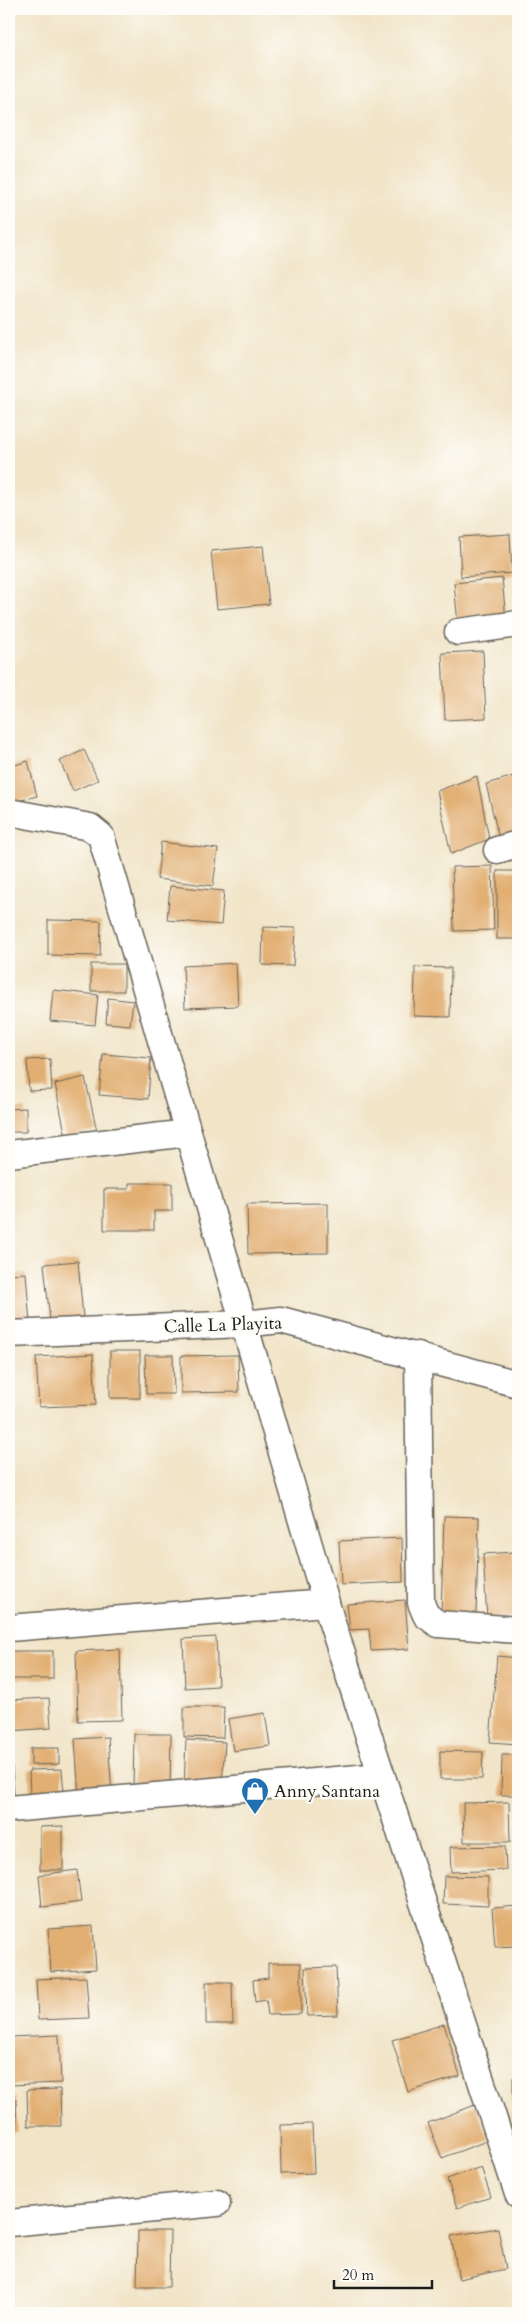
<svg xmlns="http://www.w3.org/2000/svg" width="527" height="2322" font-family="Cardo,serif">
	<style>
		.building { fill: #e2af72 }
		.lines { fill: none; stroke-linecap: round; stroke-linejoin: round }
		.street-casing { stroke: #676258; stroke-width: 29 }
		.street { stroke: #fff; stroke-width: 26 }
		.labels { text-anchor: middle; dominant-baseline: central; stroke-width: 5; stroke-linejoin: round; paint-order: stroke }
		.street-label { font-size: 18px; fill: #1c1c1c; stroke: #fdfcf7 }
		.poi-label { font-size: 18px; fill: #1c1c1c; stroke: #fdfcf7; text-anchor: start }
	</style>
	<rect width="100%" height="100%" fill="#fdfcf7"/>
	<filter id="ink" filterUnits="userSpaceOnUse"><feTurbulence type="fractalNoise" baseFrequency=".02" numOctaves="2"/><feDisplacementMap in="SourceGraphic" scale="10" xChannelSelector="R" yChannelSelector="G"/><feConvolveMatrix kernelMatrix="1 2 1 2 8 2 1 2 1" color-interpolation-filters="sRGB"/></filter>
	<filter id="wash" filterUnits="userSpaceOnUse"><feTurbulence type="fractalNoise" baseFrequency=".0096" numOctaves="4" result="noise"/><feDisplacementMap in="SourceGraphic" scale="20" xChannelSelector="R" yChannelSelector="G"/><feGaussianBlur stdDeviation="1.12" result="paint"/><feColorMatrix in="noise" values="0 0 0 0 0 0 0 0 0 0 0 0 0 0 0 0 0 1.4 0 .05"/><feComposite in="paint" operator="in"/></filter>
	<g filter="url(#wash)">
		<rect width="100%" height="100%" fill="#f1e4c7"/>
		<g id="blocks">
			<g class="building">
				<path d="M510,534L512,573L461,577L459,537Z"/>
				<path d="M263,546L269,604L217,609L211,551Z"/>
				<path d="M502,578L506,619L458,624L454,583Z"/>
				<path d="M483,651L486,718L445,720L442,653Z"/>
				<path d="M84,750L98,780L73,791L60,761Z"/>
				<path d="M28,761L37,796L10,803L9,767Z"/>
				<path d="M477,776L489,839L451,854L437,791Z"/>
				<path d="M514,776L518,794V832L499,839L486,784Z"/>
				<path d="M161,842L218,849L213,886L157,879Z"/>
				<path d="M492,866L494,930L454,931L452,867Z"/>
				<rect x="497" y="871" width="21" height="68"/>
				<path d="M170,886L224,891L221,925L167,920Z"/>
				<path d="M48,920L101,921L100,956L48,955Z"/>
				<path d="M263,927L295,928L293,966L262,965Z"/>
				<path d="M236,963L238,1006L185,1008L183,966Z"/>
				<rect x="91" y="964" width="33" height="27"/>
				<path d="M415,967L451,968L450,1017L414,1016Z"/>
				<path d="M53,990L98,995L95,1025L50,1021Z"/>
				<path d="M108,998L133,1001L130,1025L106,1023Z"/>
				<path d="M103,1054L151,1058L148,1099L99,1095Z"/>
				<path d="M50,1059L52,1090L29,1091L27,1060Z"/>
				<path d="M85,1077L97,1131L66,1137L55,1084Z"/>
				<path d="M26,1108V1132H9V1109Z"/>
				<path d="M129,1183H172V1211H154V1230H104V1189H129Z"/>
				<path d="M328,1203V1253L248,1254L247,1204Z"/>
				<path d="M78,1261L83,1317L50,1320L44,1264Z"/>
				<path d="M26,1273L30,1323L9,1325V1274Z"/>
				<rect x="110" y="1351" width="30" height="47"/>
				<path d="M93,1354L96,1405L39,1407L36,1357Z"/>
				<path d="M145,1355H173L174,1394H146Z"/>
				<path d="M238,1355L239,1392L181,1393V1356Z"/>
				<path d="M444,1516L479,1517L476,1614H441Z"/>
				<path d="M402,1538L403,1582L341,1585L339,1541Z"/>
				<path d="M514,1552L517,1617L487,1619L483,1554Z"/>
				<path d="M405,1600L409,1649L371,1651L369,1629L350,1630L347,1604Z"/>
				<path d="M216,1637L218,1686L185,1688L183,1639Z"/>
				<path d="M120,1649L122,1720L78,1721L76,1651Z"/>
				<rect x="9" y="1651" width="44" height="28"/>
				<path d="M497,1656L518,1658V1744L490,1742Z"/>
				<path d="M49,1698L51,1728L11,1731L9,1700Z"/>
				<path d="M184,1707H224L223,1738L184,1737Z"/>
				<path d="M265,1713L270,1746L233,1751L228,1719Z"/>
				<path d="M134,1734H171L170,1791L133,1790Z"/>
				<path d="M108,1737L112,1796L79,1798L75,1739Z"/>
				<path d="M186,1740L225,1742L222,1788L184,1786Z"/>
				<path d="M31,1748H59V1764L31,1765Z"/>
				<path d="M440,1751L483,1752L482,1779H440Z"/>
				<path d="M9,1755H11L15,1805L9,1806Z"/>
				<path d="M502,1755H518V1795H501Z"/>
				<path d="M62,1769L64,1794L30,1796L29,1770Z"/>
				<path d="M509,1802L510,1842H464L463,1803Z"/>
				<path d="M63,1826V1870H40V1827Z"/>
				<path d="M9,1839L12,1860H9Z"/>
				<path d="M505,1846L506,1870L451,1872L450,1847Z"/>
				<path d="M77,1870L81,1902L42,1907L39,1875Z"/>
				<path d="M444,1876L488,1877V1906L443,1904Z"/>
				<path d="M518,1906V1946L495,1947L492,1908Z"/>
				<path d="M93,1926L96,1969L51,1972L48,1929Z"/>
				<path d="M268,1963H301V2014L268,2015L266,2000L255,2002L253,1980L268,1978Z"/>
				<path d="M336,1967L338,2015L307,2016L305,1968Z"/>
				<path d="M86,1977L89,2018L38,2020L36,1979Z"/>
				<path d="M206,1982H232L233,2024H206Z"/>
				<path d="M444,2024L460,2076L408,2092L392,2040Z"/>
				<path d="M59,2035L61,2083L9,2085V2037Z"/>
				<rect x="513" y="2078" width="5" height="41"/>
				<path d="M60,2089L61,2126H28L27,2090Z"/>
				<path d="M16,2098L17,2132H9V2099Z"/>
				<path d="M475,2105L489,2140L442,2158L428,2123Z"/>
				<path d="M312,2124L314,2173L281,2174L280,2125Z"/>
				<path d="M481,2167L491,2197L457,2208L447,2179Z"/>
				<path d="M498,2228L506,2269L459,2279L451,2236Z"/>
				<path d="M138,2231H170L169,2287H137Z"/>
			</g>
		</g>
	</g>
	<g filter="url(#ink)">
		<use href="#blocks" fill-opacity="0" stroke="#676258" stroke-width="1"/>
		<g class="lines">
			<g class="street-casing">
				<g id="street">
					<path d="M458,632L518,624"/>
					<path d="M9,812L90,827L101,836L331,1620L518,2194"/>
					<path d="M497,850L518,844"/>
					<path d="M9,1154L188,1133"/>
					<path d="M9,1334L243,1324L281,1320L518,1384"/>
					<path d="M418,1355L421,1603L426,1615L438,1624L518,1630"/>
					<path d="M9,1628L326,1603"/>
					<path d="M9,1809L381,1776"/>
					<path d="M9,2223L217,2203"/>
				</g>
			</g>
			<use href="#street" class="street"/>
		</g>
	</g>
	<defs>
		<g id="shop-pin" transform="scale(1.4375)"><path d="M0 17L-7.5 6A9.5 9.5 0 1 1 7.5 6Z" fill="#1f6fb2" stroke="#fdfcf7"/><path d="M-5-2.5h2.3a2.7 3.5 0 0 1 5.4 0H5L5.5 6h-11ZM-1.5-2.5h3a1.5 2.3 0 0 0-3 0Z" fill="#fff"/></g>
	</defs>
	<g fill-rule="evenodd">
		<use href="#shop-pin" x="255" y="1791"/>
	</g>
	<g class="labels">
		<g class="street-label">
			<text transform="translate(223 1325) rotate(-2)">Calle La Playita</text>
		</g>
		<g class="poi-label">
			<text x="274" y="1791">Anny Santana</text>
		</g>
	</g>
	<rect width="527" height="2322" fill="none" stroke="#fdfcf7" stroke-width="30"/>
	<path d="M334 2280v8h98v-8" fill="none" stroke="#1c1c1c" stroke-width="2.5"/>
	<text x="342" y="2280" font-size="15" fill="#1c1c1c" stroke="#fdfcf7" stroke-width="4" paint-order="stroke">20 m</text>
</svg>
